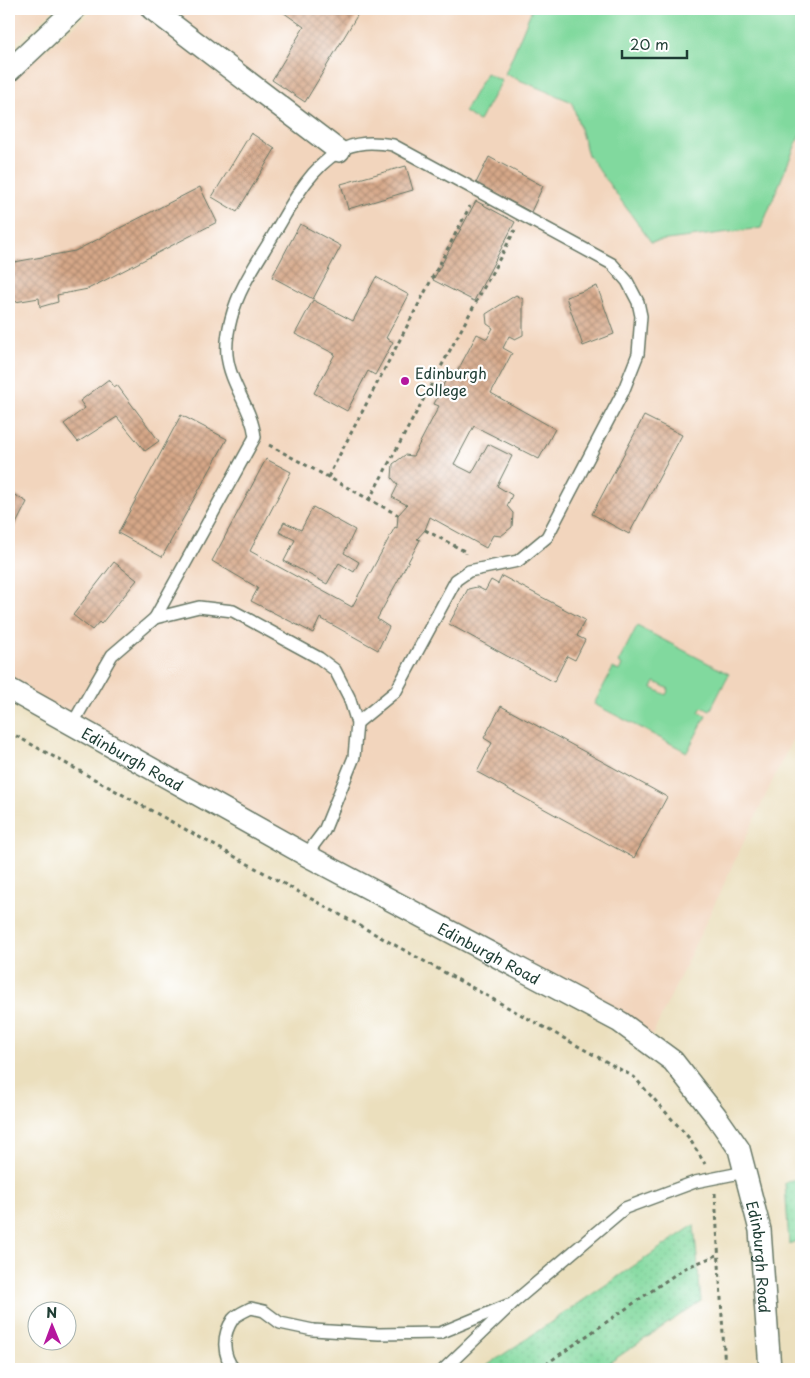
<svg xmlns="http://www.w3.org/2000/svg" width="810" height="1378" font-family="'Playpen Sans',sans-serif">
	<style>
		.built { fill: #f2d5bd }
		.grass { fill: #81d99e; stroke: #508b69; fill-rule: evenodd }
		.park { fill: url(#park-dots); stroke: #508b69 }
		.building { fill: url(#building-cross-hatch) }
		.lines { fill: none; stroke-linecap: round; stroke-linejoin: round }
		.lane-casing { stroke: #667664; stroke-width: 14 }
		.street-casing { stroke: #667664; stroke-width: 24 }
		.path { stroke: #667664; stroke-width: 3; stroke-dasharray: 4 4; stroke-linecap: butt }
		.lane { stroke: #fff; stroke-width: 11 }
		.street { stroke: #fff; stroke-width: 21 }
		.poi-dot { fill: #b5179e; stroke: #fff; stroke-width: 2 }
		.labels { text-anchor: middle; dominant-baseline: central; stroke-width: 4.5; stroke-linejoin: round; paint-order: stroke }
		.poi-label { font-size: 15px; fill: #1f3d34; stroke: #fff; text-anchor: start }
		.street-label { font-size: 15px; fill: #1f3d34; stroke: #fff }
	</style>
	<defs>
		<pattern id="park-dots" width="8" height="8" patternUnits="userSpaceOnUse" patternTransform="scale(1.25)"><rect width="8" height="8" fill="#81d99e"/><path d="M2 2h.1M6 6h.1" fill="none" stroke="#6fbb89" stroke-width="1.8" stroke-linecap="round"/></pattern>
		<pattern id="building-cross-hatch" width="8" height="8" patternUnits="userSpaceOnUse" patternTransform="scale(1.25)"><rect width="8" height="8" fill="#d6a788"/><path d="M0 0l8 8M0 8l8-8" fill="none" stroke="#ad8970"/></pattern>
	</defs>
	<rect width="100%" height="100%" fill="#fff"/>
	<filter id="ink" filterUnits="userSpaceOnUse"><feTurbulence type="fractalNoise" baseFrequency=".02" numOctaves="2"/><feDisplacementMap in="SourceGraphic" scale="10" xChannelSelector="R" yChannelSelector="G"/><feConvolveMatrix kernelMatrix="1 2 1 2 8 2 1 2 1" color-interpolation-filters="sRGB"/></filter>
	<filter id="wash" filterUnits="userSpaceOnUse"><feTurbulence type="fractalNoise" baseFrequency=".0096" numOctaves="4" result="noise"/><feDisplacementMap in="SourceGraphic" scale="20" xChannelSelector="R" yChannelSelector="G"/><feGaussianBlur stdDeviation="1.12" result="paint"/><feColorMatrix in="noise" values="0 0 0 0 0 0 0 0 0 0 0 0 0 0 0 0 0 1.4 0 .05"/><feComposite in="paint" operator="in"/></filter>
	<g filter="url(#wash)">
		<rect width="100%" height="100%" fill="#ebdfbd"/>
		<g class="built">
			<path d="M9,9H54L9,49Z"/>
			<path d="M95,9H801V721L651,1038L9,685V77L27,66Z"/>
		</g>
		<g class="grass">
			<path d="M532,9H801V132L761,228L651,242L588,155L572,102L505,74Z"/>
			<path d="M486,73L502,81L479,121L464,112Z"/>
			<path d="M637,626L729,674L710,711L702,707L699,712L706,716L687,752L594,704L613,668L619,671L622,665L618,663ZM655,682L669,689L666,695L652,688Z"/>
		</g>
		<g class="park">
			<path d="M801,1177V1239L789,1244L785,1183Z"/>
			<path d="M694,1225L701,1301L600,1369H482Z"/>
		</g>
		<g id="blocks">
			<g class="building">
				<path d="M281,9H361L305,102L272,80L304,27L280,10Z"/>
				<path d="M251,133L275,149L237,212L212,197Z"/>
				<path d="M489,157L543,186L531,212L476,183Z"/>
				<path d="M406,166L413,190L348,209L341,184Z"/>
				<path d="M200,187L217,222L88,289L57,295L58,302L40,307L39,298L9,303V263L75,251Z"/>
				<path d="M476,201L515,222L474,301L433,280Z"/>
				<path d="M300,224L341,246L313,299L272,277Z"/>
				<path d="M376,277L409,295L386,338L393,342L375,375L368,371L347,411L314,393L335,354L295,334L313,300L353,321Z"/>
				<path d="M597,286L614,334L583,346L566,297Z"/>
				<path d="M516,295L523,299V335L515,339L509,336L503,348L512,353L491,393L555,429L539,459L474,426L454,464L472,473L488,444L512,456L497,486L512,495L507,506L513,513L512,527L501,536L493,535L486,548L430,517L425,530L417,539L420,540L377,619L389,627L378,650L320,618L313,633L251,601L258,588L212,561L266,459L291,472L250,551L352,607L395,527L397,528L398,515L407,505L392,497L398,485L392,478L393,464L405,455L413,456L439,406L434,404L450,371L456,374L477,334L487,339L493,328L487,324L486,314Z"/>
				<path d="M109,379L114,387L117,385L159,441L145,451L117,417L78,442L64,424L85,408L80,401Z"/>
				<path d="M181,415L227,439L162,557L118,533Z"/>
				<path d="M644,416L682,435L629,534L592,514Z"/>
				<path d="M9,492L27,502L9,538Z"/>
				<path d="M313,507L355,530L344,553L359,562L354,572L339,563L327,584L284,561L295,540L279,532L284,522L301,530Z"/>
				<path d="M114,562L137,580L101,624L99,622L92,630L73,615Z"/>
				<path d="M502,576L585,620L577,636L585,640L575,660L567,656L554,682L449,624L468,589L477,587L485,591L491,580L498,584Z"/>
				<path d="M501,706L667,797L634,858L477,772L492,743L484,738Z"/>
			</g>
		</g>
	</g>
	<g filter="url(#ink)">
		<use href="#blocks" fill-opacity="0" stroke="#667664" stroke-width="1"/>
		<g class="lines">
			<g class="lane-casing">
				<g id="lane">
					<path d="M155,618L255,437C252,408 230,385 227,355C225,333 234,304 244,285C252,269 262,254 271,239C290,208 306,172 338,152C355,141 374,142 393,145L612,264L627,281L638,302L641,316L638,354L623,392L547,537L518,561L469,571L456,580L396,691L357,723"/>
					<path d="M73,723L112,655L155,618L199,607L233,611L319,658L335,670L349,697L357,723L354,757L324,831L306,855"/>
					<path d="M234,1369C222,1355 222,1335 233,1319C236,1315 245,1311 251,1308L264,1311L280,1323L313,1330L379,1334L440,1333L508,1305"/>
					<path d="M444,1369L514,1302L625,1208L695,1182L745,1172"/>
				</g>
			</g>
			<g class="street-casing">
				<g id="street">
					<path d="M152,9L339,151"/>
					<path d="M9,71L75,9"/>
					<path id="s1" d="M9,689L306,855L620,1022L673,1061L716,1116L739,1149L760,1230L770,1369"/>
				</g>
			</g>
			<g class="path">
				<path d="M269,445L398,515"/>
				<path d="M328,477L470,206"/>
				<path d="M369,500L515,230"/>
				<path d="M425,530L466,552V554"/>
				<path d="M9,732L634,1077L689,1138L705,1164"/>
				<path d="M715,1193L725,1369"/>
				<path d="M539,1369L683,1269L717,1255"/>
			</g>
			<use href="#lane" class="lane"/>
			<use href="#street" class="street"/>
		</g>
	</g>
	<circle class="poi-dot" cx="405" cy="381" r="5"/>
	<g class="labels">
		<g class="poi-label">
			<text x="415" y="372">Edinburgh<tspan x="415" dy="17">College</tspan></text>
		</g>
		<g class="street-label">
			<text stroke="none"><textPath href="#s1" startOffset="142">Edinburgh Road</textPath></text>
			<text stroke="none"><textPath href="#s1" startOffset="548">Edinburgh Road</textPath></text>
			<text stroke="none"><textPath href="#s1" startOffset="982">Edinburgh Road</textPath></text>
		</g>
	</g>
	<rect width="810" height="1378" fill="none" stroke="#fff" stroke-width="30"/>
	<g transform="translate(52 1326) rotate(359)"><circle r="24" fill="#ffffff" stroke="#a5b1ae"/>
	<path d="M0-4L9 19L0 12L-9 19Z" fill="#b5179e"/>
	<text y="-8" font-size="14" font-weight="bold" text-anchor="middle" fill="#1f3d34">N</text>
	</g>
	<path d="M622 50v8h65v-8" fill="none" stroke="#1f3d34" stroke-width="2.5"/>
	<text x="630" y="50" font-size="15" fill="#1f3d34" stroke="#ffffff" stroke-width="4" paint-order="stroke">20 m</text>
</svg>
